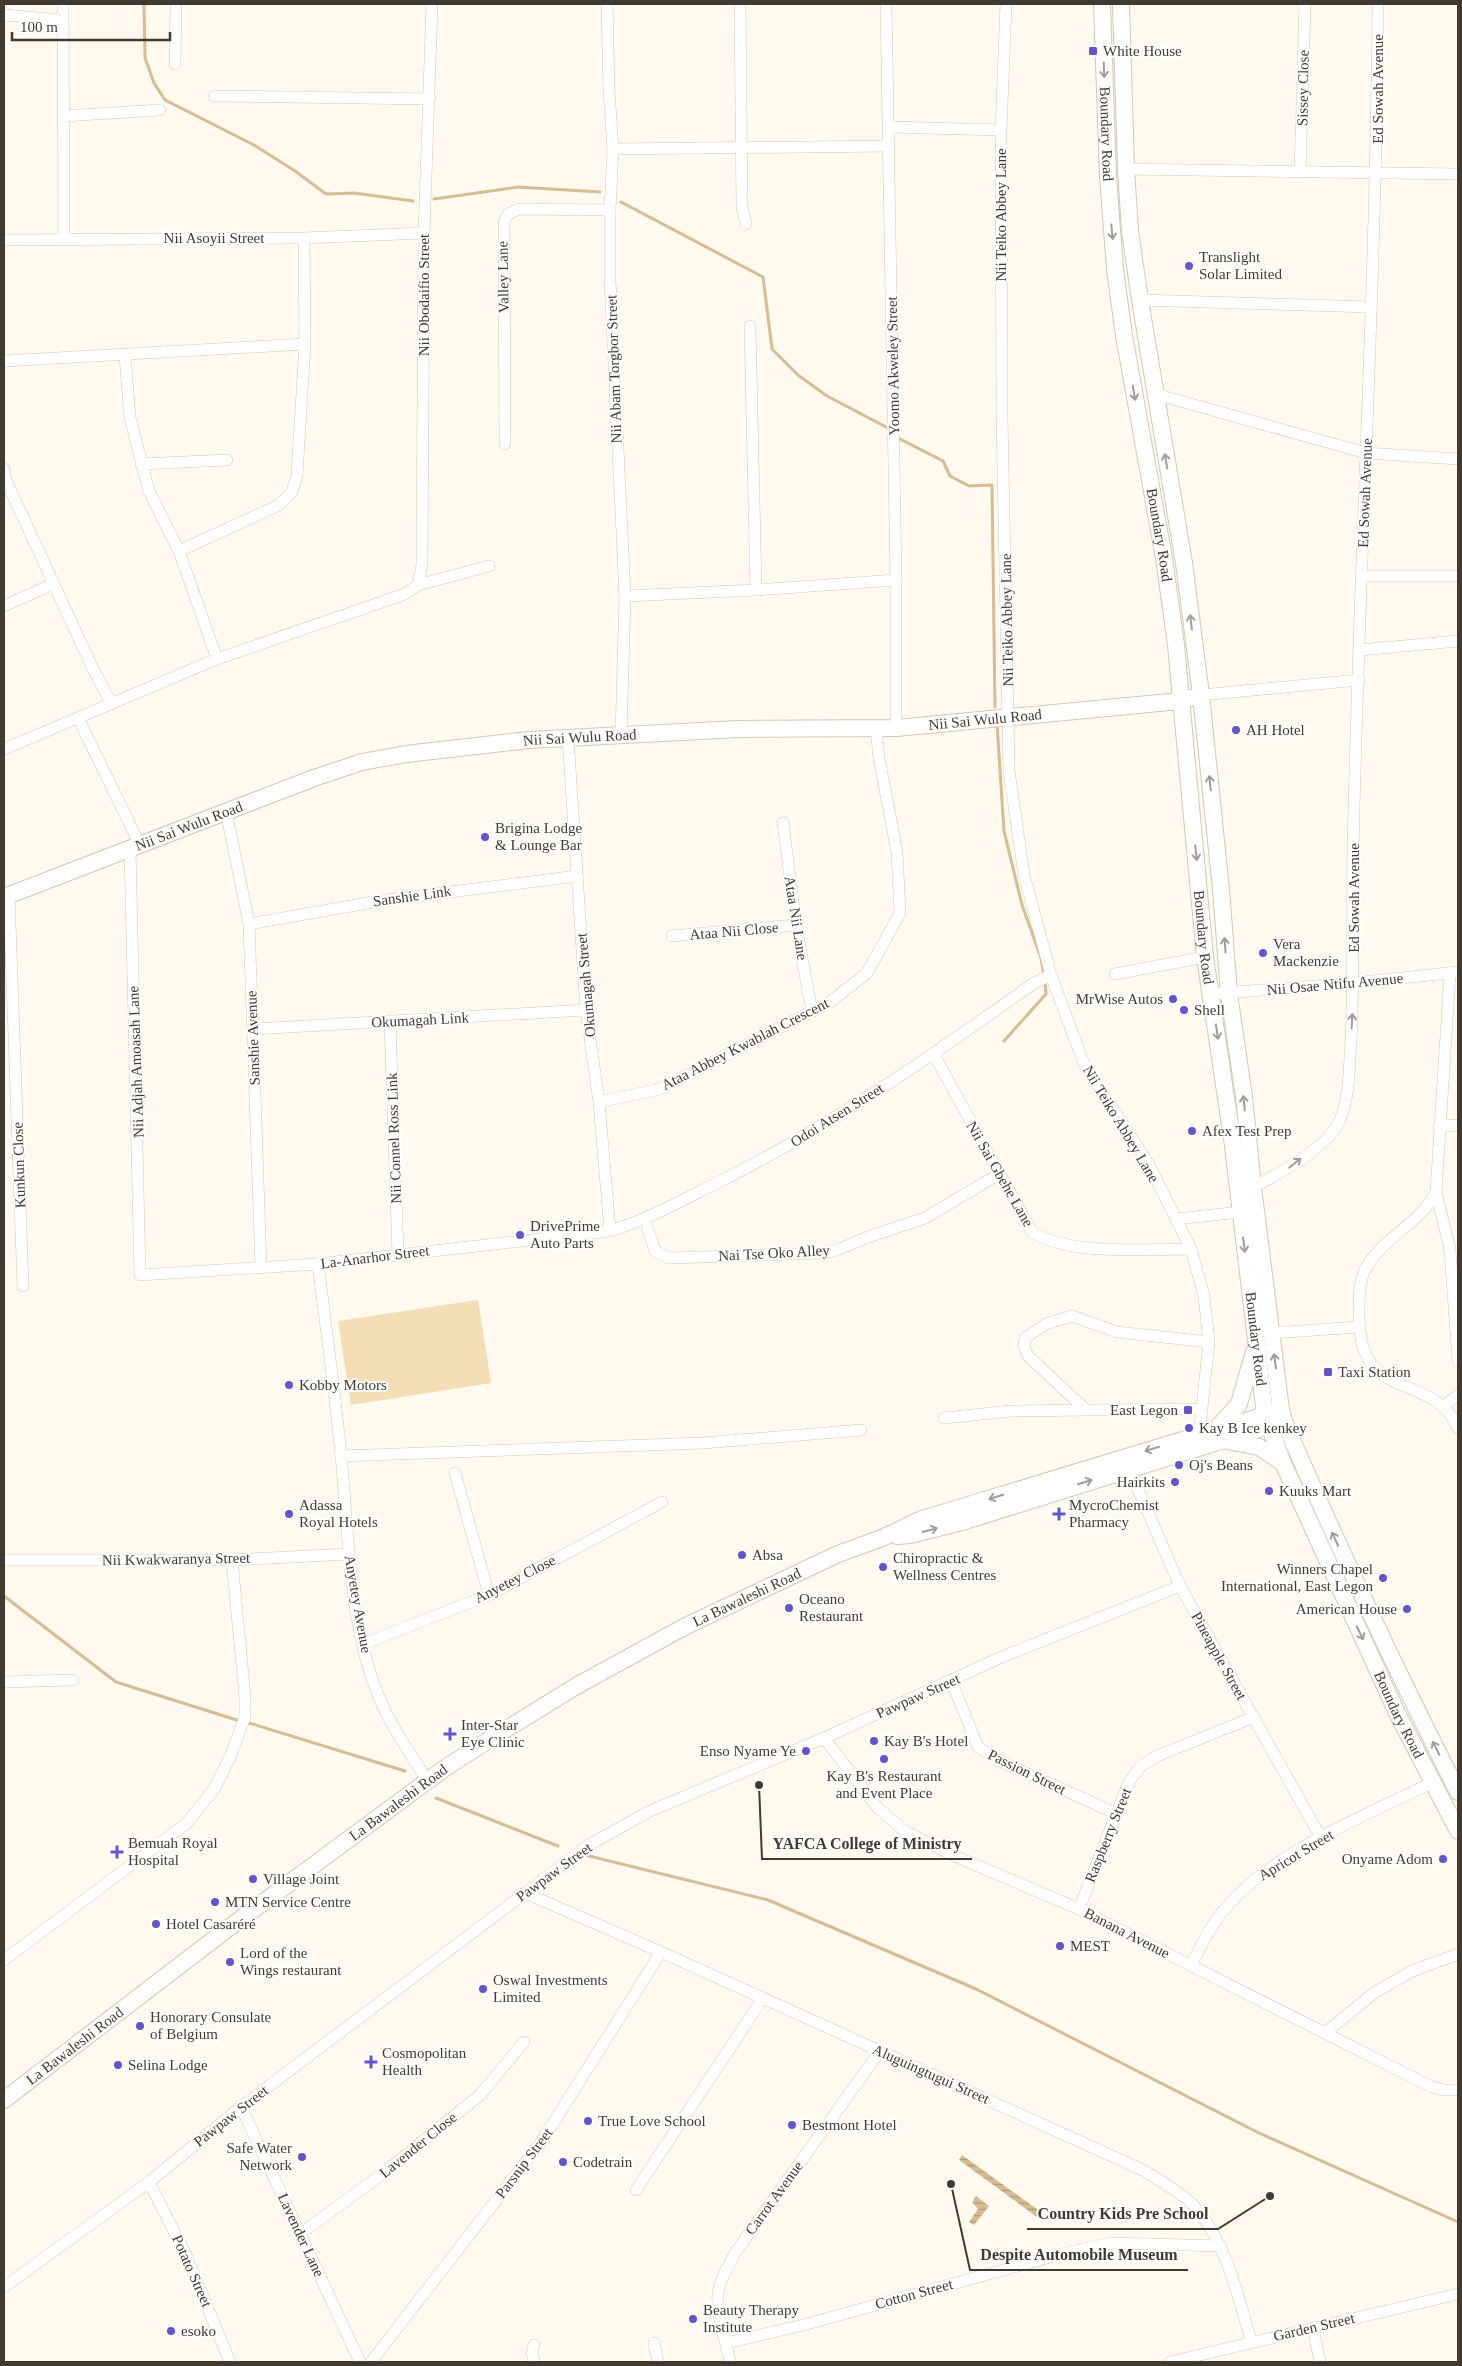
<svg xmlns="http://www.w3.org/2000/svg" width="1462" height="2366" font-family="Georgia,serif">
	<style>
		.green { fill: #f4dcb5 }
		.water { fill: url(#water-rules) }
		.lines { fill: none; stroke-linecap: round; stroke-linejoin: round }
		.stream { stroke: #d6bc90; stroke-width: 3 }
		.street-casing { stroke: #d5c8b2; stroke-width: 12 }
		.secondary-casing { stroke: #d5c8b2; stroke-width: 18 }
		.street { stroke: #fff; stroke-width: 11 }
		.secondary { stroke: #fff; stroke-width: 16 }
		.oneway { stroke: #a09c98 }
		.poi-dot { fill: #6254cd; stroke: #fff; stroke-width: 2 }
		.labels { text-anchor: middle; dominant-baseline: central; stroke-width: 4; stroke-linejoin: round; paint-order: stroke }
		.poi-label { font-size: 15px; fill: #403a31; stroke: #fff; text-anchor: start }
		.street-label { font-size: 15px; fill: #403a31; stroke: #fff }
		.leader { fill: none; stroke: #403a31; stroke-width: 2 }
		.callout-dot { fill: #403a31; stroke: #fff; stroke-width: 2 }
		.callout-label { font-size: 16px; text-anchor: middle; font-weight: bold; fill: #403a31; stroke: #fff; stroke-width: 4; stroke-linejoin: round; paint-order: stroke }
	</style>
	<defs>
		<pattern id="water-rules" width="6" height="5" patternUnits="userSpaceOnUse" patternTransform="scale(1.25)"><rect width="6" height="5" fill="#d6bc90"/><path d="M0 2.5h6" fill="none" stroke="#af9a76"/></pattern>
	</defs>
	<rect width="100%" height="100%" fill="#fff9f0"/>
	<path class="green" d="M478,1300L491,1383L351,1405L338,1321Z"/>
	<g class="water">
		<path d="M962,2155L1041,2212L1037,2217L959,2160Z"/>
		<path d="M976,2196L989,2206L974,2225L969,2222L978,2209L972,2202Z"/>
	</g>
	<g class="lines">
		<g class="stream">
			<path d="M144,4L145,58L154,83L165,100L254,145L295,171L326,194L354,193L413,201"/>
			<path d="M434,199L518,187L600,192"/>
			<path d="M621,202L763,277L772,349L798,375L827,396L888,428"/>
			<path d="M900,439L943,461L950,476L969,486L992,485L995,707"/>
			<path d="M997,724L1004,831L1022,905L1041,958L1044,975"/>
			<path d="M1004,1041L1046,994L1045,981"/>
			<path d="M4,1596L116,1682L240,1721"/>
			<path d="M246,1722L405,1771"/>
			<path d="M436,1798L558,1846"/>
			<path d="M581,1854L768,1900L976,1989L1259,2133L1458,2222"/>
		</g>
		<g class="street-casing">
			<g id="street">
				<path d="M63,4L64,238"/>
				<path d="M607,4L609,91L613,149L610,210V280L625,596L621,735"/>
				<path d="M740,4L742,207L746,224"/>
				<path d="M886,4L896,580V728"/>
				<path d="M1006,4L1001,130L1002,416L1009,771L1024,875L1051,975L1084,1064L1148,1163L1191,1249L1204,1296L1209,1342L1199,1435"/>
				<path d="M4,15L62,20"/>
				<path d="M175,64L176,4"/>
				<path d="M214,96L430,99"/>
				<path d="M63,116L160,110"/>
				<path d="M890,127L1001,130"/>
				<path d="M613,149L889,146"/>
				<path d="M1126,169L1458,174"/>
				<path d="M1300,172L1305,4"/>
				<path d="M4,240L304,238L424,233"/>
				<path d="M1140,300L1370,307"/>
				<path d="M750,326L756,590"/>
				<path d="M125,355L130,418L149,491L179,551L217,659"/>
				<path d="M4,361L305,344"/>
				<path d="M1155,394L1366,453L1458,459"/>
				<path d="M505,444L504,221L508,214L519,209L610,210"/>
				<path d="M141,464L227,460"/>
				<path d="M4,469L5,478L92,667L111,703"/>
				<path d="M179,551L279,505L292,492L297,475L305,344L304,238"/>
				<path d="M1362,576H1458"/>
				<path d="M418,585L422,565L424,233L432,4"/>
				<path d="M625,596L756,590L896,580"/>
				<path d="M4,606L53,584"/>
				<path d="M1360,650L1458,641"/>
				<path d="M1201,695L1359,680"/>
				<path d="M78,718L140,845"/>
				<path d="M568,738L586,1010L599,1102L610,1231"/>
				<path d="M4,749L217,659L405,594L418,585L489,566"/>
				<path d="M226,811L249,924L261,1267"/>
				<path d="M783,823L796,925L812,1012"/>
				<path d="M130,849L140,1275L318,1264L610,1231C649,1219 681,1201 717,1183C829,1127 932,1056 1034,983L1051,975"/>
				<path d="M9,895L23,1286"/>
				<path d="M249,924L379,901L577,876"/>
				<path d="M672,936L796,925"/>
				<path d="M1450,973L1436,1192L1450,1250L1458,1361"/>
				<path d="M1115,974L1205,957"/>
				<path d="M1211,994L1354,983L1458,972"/>
				<path d="M390,1022L398,1254"/>
				<path d="M253,1029L586,1010"/>
				<path d="M934,1055L1032,1232C1070,1256 1146,1249 1191,1249"/>
				<path d="M599,1102L660,1089L830,1002L867,973L900,913L897,852L879,758L876,728"/>
				<path d="M1439,1126L1458,1125"/>
				<path d="M1253,1187C1279,1174 1328,1148 1340,1120C1350,1095 1349,1067 1351,1041C1354,977 1352,914 1353,850C1359,568 1376,286 1378,4"/>
				<path d="M1436,1192C1420,1224 1383,1237 1366,1268C1358,1282 1359,1301 1359,1317C1360,1406 1433,1370 1458,1428"/>
				<path d="M1176,1219L1240,1212"/>
				<path d="M645,1220L655,1251L669,1258L823,1253L837,1250L868,1237L925,1218L999,1174"/>
				<path d="M318,1264C326,1328 335,1392 341,1456C349,1535 348,1620 378,1695C390,1725 410,1753 427,1780"/>
				<path d="M1271,1333L1359,1327"/>
				<path d="M1444,1406L1458,1395"/>
				<path d="M1201,1409L1086,1410L1028,1356L1024,1346L1025,1338L1046,1324L1072,1316L1117,1332L1209,1342"/>
				<path d="M944,1418L1011,1411L1086,1410"/>
				<path d="M341,1456L703,1443L861,1430"/>
				<path d="M1129,1469L1180,1586L1321,1838"/>
				<path d="M455,1473L489,1595"/>
				<path d="M4,1560H232L349,1554"/>
				<path d="M363,1644L489,1595L662,1502"/>
				<path d="M951,1680L978,1747L1000,1761L1115,1813"/>
				<path d="M4,1682L73,1680"/>
				<path d="M824,1738L878,1808L906,1832L957,1857L1079,1909L1430,2086L1443,2090H1458"/>
				<path d="M525,1893L661,1952L1145,2171C1160,2181 1184,2194 1195,2207C1227,2244 1238,2296 1251,2341"/>
				<path d="M1079,1909L1129,1782L1141,1766L1157,1756L1254,1717"/>
				<path d="M4,1960L187,1823L214,1789L230,1757L245,1717V1697L232,1560"/>
				<path d="M1191,1965C1201,1947 1210,1925 1224,1910C1272,1851 1366,1816 1433,1782"/>
				<path d="M1325,2033L1374,1993L1412,1971L1458,1954"/>
				<path d="M241,2107L360,2362"/>
				<path d="M149,2182L186,2255L230,2362"/>
				<path d="M636,2190L763,1998"/>
				<path d="M300,2234L385,2172L480,2095L524,2042"/>
				<path d="M4,2287L149,2182L241,2107L589,1845L650,1811L824,1738L1004,1656L1180,1586"/>
				<path d="M1313,2328L1320,2362"/>
				<path d="M654,2343L658,2362"/>
				<path d="M726,2343L807,2324L1061,2254L1112,2243L1221,2246"/>
				<path d="M371,2362L542,2141L661,1952"/>
				<path d="M534,2362L532,2353L534,2345"/>
				<path d="M730,2362C726,2341 716,2314 718,2293C720,2279 729,2265 735,2253L880,2051"/>
				<path d="M1170,2362L1458,2294"/>
			</g>
		</g>
		<g class="secondary-casing">
			<g id="secondary">
				<path id="s1" d="M1102,4L1108,177L1115,269L1124,336L1164,558L1176,645L1205,957L1232,1138L1265,1415L1283,1463L1397,1713L1458,1831"/>
				<path d="M1121,4L1126,169L1130,231L1140,300L1184,563L1201,695L1221,889L1229,994L1244,1097L1253,1187L1281,1410L1284,1421C1338,1547 1396,1670 1458,1792"/>
				<path id="s2" d="M4,897L314,778L362,762L406,754L529,740L738,729L896,728L1180,701L1191,698"/>
				<path d="M1218,1427L1239,1404L1254,1352"/>
				<path d="M1227,1441L1259,1447L1283,1463"/>
				<path d="M897,1536L910,1535L962,1522L1278,1423"/>
				<path id="s3" d="M4,2100L226,1930L445,1768L484,1743L578,1685L686,1626L838,1554L882,1538L922,1519L1275,1412"/>
			</g>
		</g>
		<use href="#street" class="street"/>
		<use href="#secondary" class="secondary"/>
	</g>
	<defs><path id="oneway-shaft" d="M-6 0H5M1.5-3L5.5 0L1.5 3" fill="none" stroke-width="1.6" stroke-linecap="round" stroke-linejoin="round" transform="scale(1.25)"/></defs>
	<g class="oneway">
		<use href="#oneway-shaft" transform="translate(1104 70) rotate(88)"/>
		<use href="#oneway-shaft" transform="translate(1112 232) rotate(85)"/>
		<use href="#oneway-shaft" transform="translate(1134 393) rotate(80)"/>
		<use href="#oneway-shaft" transform="translate(1166 461) rotate(-100)"/>
		<use href="#oneway-shaft" transform="translate(1191 622) rotate(-97)"/>
		<use href="#oneway-shaft" transform="translate(1210 783) rotate(-96)"/>
		<use href="#oneway-shaft" transform="translate(1196 853) rotate(84)"/>
		<use href="#oneway-shaft" transform="translate(1225 945) rotate(-94)"/>
		<use href="#oneway-shaft" transform="translate(1352 1021) rotate(-87)"/>
		<use href="#oneway-shaft" transform="translate(1217 1032) rotate(82)"/>
		<use href="#oneway-shaft" transform="translate(1244 1103) rotate(-96)"/>
		<use href="#oneway-shaft" transform="translate(1295 1163) rotate(-39)"/>
		<use href="#oneway-shaft" transform="translate(1244 1245) rotate(83)"/>
		<use href="#oneway-shaft" transform="translate(1275 1361) rotate(-98)"/>
		<use href="#oneway-shaft" transform="translate(1152 1449) rotate(163)"/>
		<use href="#oneway-shaft" transform="translate(1085 1482) rotate(-17)"/>
		<use href="#oneway-shaft" transform="translate(996 1497) rotate(163)"/>
		<use href="#oneway-shaft" transform="translate(930 1530) rotate(-15)"/>
		<use href="#oneway-shaft" transform="translate(1335 1539) rotate(-115)"/>
		<use href="#oneway-shaft" transform="translate(1360 1633) rotate(65)"/>
		<use href="#oneway-shaft" transform="translate(1436 1748) rotate(-117)"/>
	</g>
	<g class="poi-dot">
		<rect x="1088" y="46" width="10" height="10" rx="2.5"/>
		<circle cx="1189" cy="266" r="5"/>
		<circle cx="1236" cy="730" r="5"/>
		<circle cx="485" cy="837" r="5"/>
		<circle cx="1263" cy="953" r="5"/>
		<circle cx="1173" cy="999" r="5"/>
		<circle cx="1184" cy="1010" r="5"/>
		<circle cx="1192" cy="1131" r="5"/>
		<circle cx="520" cy="1235" r="5"/>
		<rect x="1323" y="1367" width="10" height="10" rx="2.5"/>
		<circle cx="289" cy="1385" r="5"/>
		<rect x="1183" y="1405" width="10" height="10" rx="2.5"/>
		<circle cx="1189" cy="1428" r="5"/>
		<circle cx="1179" cy="1465" r="5"/>
		<circle cx="1175" cy="1482" r="5"/>
		<circle cx="1269" cy="1491" r="5"/>
		<circle cx="289" cy="1514" r="5"/>
		<path d="M1056.5 1506.5h5v5h5v5h-5v5h-5v-5h-5v-5h5z"/>
		<circle cx="742" cy="1555" r="5"/>
		<circle cx="883" cy="1567" r="5"/>
		<circle cx="1383" cy="1578" r="5"/>
		<circle cx="789" cy="1608" r="5"/>
		<circle cx="1407" cy="1609" r="5"/>
		<path d="M447.5 1726.5h5v5h5v5h-5v5h-5v-5h-5v-5h5z"/>
		<circle cx="874" cy="1741" r="5"/>
		<circle cx="806" cy="1751" r="5"/>
		<circle cx="884" cy="1759" r="5"/>
		<path d="M114.5 1844.5h5v5h5v5h-5v5h-5v-5h-5v-5h5z"/>
		<circle cx="1443" cy="1859" r="5"/>
		<circle cx="253" cy="1879" r="5"/>
		<circle cx="215" cy="1902" r="5"/>
		<circle cx="156" cy="1924" r="5"/>
		<circle cx="1060" cy="1946" r="5"/>
		<circle cx="230" cy="1962" r="5"/>
		<circle cx="483" cy="1989" r="5"/>
		<circle cx="140" cy="2026" r="5"/>
		<path d="M368.5 2054.5h5v5h5v5h-5v5h-5v-5h-5v-5h5z"/>
		<circle cx="118" cy="2065" r="5"/>
		<circle cx="588" cy="2121" r="5"/>
		<circle cx="792" cy="2125" r="5"/>
		<circle cx="302" cy="2157" r="5"/>
		<circle cx="563" cy="2162" r="5"/>
		<circle cx="693" cy="2319" r="5"/>
		<circle cx="171" cy="2331" r="5"/>
	</g>
	<g class="labels">
		<g class="poi-label">
			<text x="1103" y="51">White House</text>
			<text x="1199" y="257">Translight<tspan x="1199" dy="17">Solar Limited</tspan></text>
			<text x="1246" y="730">AH Hotel</text>
			<text x="495" y="828">Brigina Lodge<tspan x="495" dy="17">&amp; Lounge Bar</tspan></text>
			<text x="1273" y="944">Vera<tspan x="1273" dy="17">Mackenzie</tspan></text>
			<text x="1163" y="999" text-anchor="end">MrWise Autos</text>
			<text x="1194" y="1010">Shell</text>
			<text x="1202" y="1131">Afex Test Prep</text>
			<text x="530" y="1226">DrivePrime<tspan x="530" dy="17">Auto Parts</tspan></text>
			<text x="1338" y="1372">Taxi Station</text>
			<text x="299" y="1385">Kobby Motors</text>
			<text x="1178" y="1410" text-anchor="end">East Legon</text>
			<text x="1199" y="1428">Kay B Ice kenkey</text>
			<text x="1189" y="1465">Oj's Beans</text>
			<text x="1165" y="1482" text-anchor="end">Hairkits</text>
			<text x="1279" y="1491">Kuuks Mart</text>
			<text x="299" y="1505">Adassa<tspan x="299" dy="17">Royal Hotels</tspan></text>
			<text x="1069" y="1505">MycroChemist<tspan x="1069" dy="17">Pharmacy</tspan></text>
			<text x="752" y="1555">Absa</text>
			<text x="893" y="1558">Chiropractic &amp;<tspan x="893" dy="17">Wellness Centres</tspan></text>
			<text x="1373" y="1569" text-anchor="end">Winners Chapel<tspan x="1373" dy="17">International, East Legon</tspan></text>
			<text x="799" y="1599">Oceano<tspan x="799" dy="17">Restaurant</tspan></text>
			<text x="1397" y="1609" text-anchor="end">American House</text>
			<text x="461" y="1725">Inter-Star<tspan x="461" dy="17">Eye Clinic</tspan></text>
			<text x="884" y="1741">Kay B's Hotel</text>
			<text x="796" y="1751" text-anchor="end">Enso Nyame Ye</text>
			<text x="884" y="1776" text-anchor="middle">Kay B's Restaurant<tspan x="884" dy="17">and Event Place</tspan></text>
			<text x="128" y="1843">Bemuah Royal<tspan x="128" dy="17">Hospital</tspan></text>
			<text x="1433" y="1859" text-anchor="end">Onyame Adom</text>
			<text x="263" y="1879">Village Joint</text>
			<text x="225" y="1902">MTN Service Centre</text>
			<text x="166" y="1924">Hotel Casaréré</text>
			<text x="1070" y="1946">MEST</text>
			<text x="240" y="1953">Lord of the<tspan x="240" dy="17">Wings restaurant</tspan></text>
			<text x="493" y="1980">Oswal Investments<tspan x="493" dy="17">Limited</tspan></text>
			<text x="150" y="2017">Honorary Consulate<tspan x="150" dy="17">of Belgium</tspan></text>
			<text x="382" y="2053">Cosmopolitan<tspan x="382" dy="17">Health</tspan></text>
			<text x="128" y="2065">Selina Lodge</text>
			<text x="598" y="2121">True Love School</text>
			<text x="802" y="2125">Bestmont Hotel</text>
			<text x="292" y="2148" text-anchor="end">Safe Water<tspan x="292" dy="17">Network</tspan></text>
			<text x="573" y="2162">Codetrain</text>
			<text x="703" y="2310">Beauty Therapy<tspan x="703" dy="17">Institute</tspan></text>
			<text x="181" y="2331">esoko</text>
		</g>
		<g class="street-label">
			<text transform="translate(1303 88) rotate(-89)">Sissey Close</text>
			<text transform="translate(1378 89) rotate(-90)">Ed Sowah Avenue</text>
			<text stroke="none"><textPath href="#s1" startOffset="130">Boundary Road</textPath></text>
			<text transform="translate(1001 215) rotate(-90)">Nii Teiko Abbey Lane</text>
			<text x="214" y="238">Nii Asoyii Street</text>
			<text transform="translate(503 277) rotate(-91)">Valley Lane</text>
			<text transform="translate(424 295) rotate(-90)">Nii Obodaifio Street</text>
			<text transform="translate(893 366) rotate(-91)">Yoomo Akweley Street</text>
			<text transform="translate(614 369) rotate(-92)">Nii Abam Torgbor Street</text>
			<text transform="translate(1365 493) rotate(-88)">Ed Sowah Avenue</text>
			<text stroke="none"><textPath href="#s1" startOffset="535">Boundary Road</textPath></text>
			<text transform="translate(1007 620) rotate(-91)">Nii Teiko Abbey Lane</text>
			<text stroke="none"><textPath href="#s2" startOffset="1008">Nii Sai Wulu Road</textPath></text>
			<text stroke="none"><textPath href="#s2" startOffset="602">Nii Sai Wulu Road</textPath></text>
			<text stroke="none"><textPath href="#s2" startOffset="198">Nii Sai Wulu Road</textPath></text>
			<text transform="translate(412 896) rotate(-8)">Sanshie Link</text>
			<text transform="translate(1354 898) rotate(-90)">Ed Sowah Avenue</text>
			<text transform="translate(796 918) rotate(81)">Ataa Nii Lane</text>
			<text transform="translate(734 931) rotate(-5)">Ataa Nii Close</text>
			<text stroke="none"><textPath href="#s1" startOffset="940">Boundary Road</textPath></text>
			<text transform="translate(1335 984) rotate(-5)">Nii Osae Ntifu Avenue</text>
			<text transform="translate(586 985) rotate(-95)">Okumagah Street</text>
			<text transform="translate(420 1020) rotate(-3)">Okumagah Link</text>
			<text transform="translate(253 1038) rotate(-92)">Sanshie Avenue</text>
			<text transform="translate(745 1044) rotate(-27)">Ataa Abbey Kwablah Crescent</text>
			<text transform="translate(136 1062) rotate(-92)">Nii Adjah Amoasah Lane</text>
			<text transform="translate(837 1115) rotate(-32)">Odoi Atsen Street</text>
			<text transform="translate(1121 1124) rotate(59)">Nii Teiko Abbey Lane</text>
			<text transform="translate(394 1138) rotate(-92)">Nii Connel Ross Link</text>
			<text transform="translate(19 1165) rotate(-92)">Kunkun Close</text>
			<text transform="translate(1000 1174) rotate(60)">Nii Sai Gbehe Lane</text>
			<text transform="translate(774 1253) rotate(-3)">Nai Tse Oko Alley</text>
			<text transform="translate(375 1257) rotate(-7)">La-Anarhor Street</text>
			<text stroke="none"><textPath href="#s1" startOffset="1345">Boundary Road</textPath></text>
			<text transform="translate(176 1559) rotate(-1)">Nii Kwakwaranya Street</text>
			<text transform="translate(515 1579) rotate(-27)">Anyetey Close</text>
			<text stroke="none"><textPath href="#s3" startOffset="899">La Bawaleshi Road</textPath></text>
			<text transform="translate(358 1604) rotate(80)">Anyetey Avenue</text>
			<text transform="translate(1219 1656) rotate(61)">Pineapple Street</text>
			<text transform="translate(918 1696) rotate(-24)">Pawpaw Street</text>
			<text stroke="none"><textPath href="#s1" startOffset="1750">Boundary Road</textPath></text>
			<text transform="translate(1027 1772) rotate(26)">Passion Street</text>
			<text stroke="none"><textPath href="#s3" startOffset="494">La Bawaleshi Road</textPath></text>
			<text transform="translate(1108 1835) rotate(-68)">Raspberry Street</text>
			<text transform="translate(1296 1855) rotate(-31)">Apricot Street</text>
			<text transform="translate(554 1872) rotate(-36)">Pawpaw Street</text>
			<text transform="translate(1127 1933) rotate(27)">Banana Avenue</text>
			<text stroke="none"><textPath href="#s3" startOffset="89">La Bawaleshi Road</textPath></text>
			<text transform="translate(931 2074) rotate(24)">Aluguingtugui Street</text>
			<text transform="translate(231 2116) rotate(-38)">Pawpaw Street</text>
			<text transform="translate(418 2145) rotate(-39)">Lavender Close</text>
			<text transform="translate(524 2163) rotate(-53)">Parsnip Street</text>
			<text transform="translate(774 2198) rotate(-54)">Carrot Avenue</text>
			<text transform="translate(301 2235) rotate(65)">Lavender Lane</text>
			<text transform="translate(192 2271) rotate(66)">Potato Street</text>
			<text transform="translate(914 2294) rotate(-15)">Cotton Street</text>
			<text transform="translate(1314 2327) rotate(-13)">Garden Street</text>
		</g>
	</g>
	<path class="leader" d="M759 1785L762 1859H972M1270 2196L1218 2229H1027M951 2184L970 2270H1188"/>
	<g class="callout-dot">
		<circle cx="759" cy="1785" r="5"/>
		<circle cx="1270" cy="2196" r="5"/>
		<circle cx="951" cy="2184" r="5"/>
	</g>
	<g class="callout-label">
		<text x="867" y="1849">YAFCA College of Ministry</text>
		<text x="1123" y="2219">Country Kids Pre School</text>
		<text x="1079" y="2260">Despite Automobile Museum</text>
	</g>
	<rect width="1462" height="2366" fill="none" stroke="#403a31" stroke-width="10"/>
	<path d="M12 32v8h158v-8" fill="none" stroke="#403a31" stroke-width="2.5"/>
	<text x="20" y="32" font-size="15" fill="#403a31" stroke="#ffffff" stroke-width="4" paint-order="stroke">100 m</text>
</svg>
